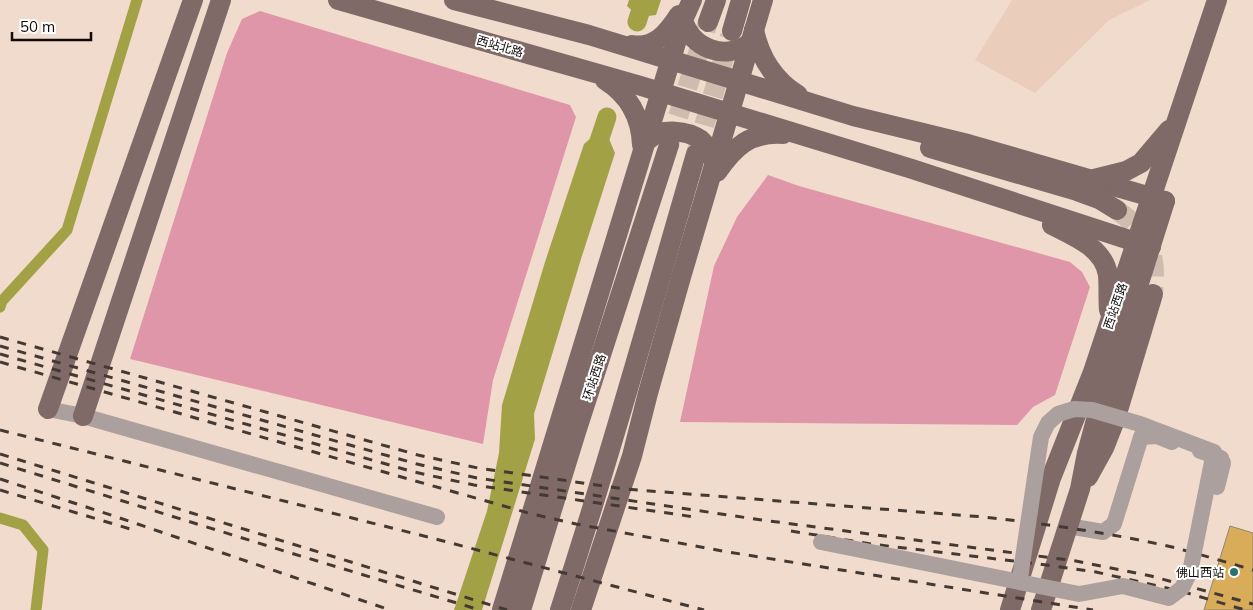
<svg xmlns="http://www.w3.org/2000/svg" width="1253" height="610" font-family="Mulish,'Noto Sans SC',sans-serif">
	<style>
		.built { fill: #eacdba }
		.green { fill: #e096a9 }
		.water { fill: #a2a145 }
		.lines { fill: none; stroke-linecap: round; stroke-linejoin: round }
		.canal { stroke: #a2a145; stroke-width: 11 }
		.river { stroke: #a2a145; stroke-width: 19 }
		.building { fill: #d8ac58; stroke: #918672 }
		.major-tunnel { stroke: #cfbcae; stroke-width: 20; stroke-dasharray: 20 10; stroke-linecap: butt }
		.minor { stroke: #aba09e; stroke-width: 16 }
		.major { stroke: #7f6a67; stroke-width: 20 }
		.rail { stroke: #443a33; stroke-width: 3; stroke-dasharray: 9 9; stroke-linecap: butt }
		.minor-bridge { stroke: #aba09e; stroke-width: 16 }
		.poi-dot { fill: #29726d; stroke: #fff; stroke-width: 2 }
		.labels { text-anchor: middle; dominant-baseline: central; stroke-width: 4; stroke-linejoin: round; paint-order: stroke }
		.street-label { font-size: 12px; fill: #110a06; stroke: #fff }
		.poi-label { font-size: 12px; fill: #110a06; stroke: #fff; text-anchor: end }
	</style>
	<rect width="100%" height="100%" fill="#f1dbcc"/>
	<path class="built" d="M1012,0H1150L1109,20L1035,93L975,60Z"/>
	<g class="green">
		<path d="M260,11L570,105L576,117L493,380L483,444L130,359L227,53L242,19Z"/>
		<path d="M768,175L799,186L1070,262L1082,272L1090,287L1055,395L1033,407L1017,425L680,422L714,266L737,217Z"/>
	</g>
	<g class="water">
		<path d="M629,0H661L656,15L639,17L627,6Z"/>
		<path d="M604,127L615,153L581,259L534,414L535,439L482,610H454L487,511L499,453L502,405L545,262L584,144Z"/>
	</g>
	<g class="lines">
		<g class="canal">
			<path d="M0,307L2,301L67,230L137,0"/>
			<path d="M0,518L23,525L43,550L36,610"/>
		</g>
		<g class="river">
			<path d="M637,22L644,0"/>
			<path d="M596,150L607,117"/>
		</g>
	</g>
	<path class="building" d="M1230,526L1253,533V610H1204Z"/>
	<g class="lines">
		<g class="major-tunnel">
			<path d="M669,145L708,22"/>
			<path d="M696,154L730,36"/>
			<path d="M1117,210C1150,234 1157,253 1153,294"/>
		</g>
		<g class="minor">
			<path d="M48,409L83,416L437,517"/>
			<path d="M1200,451L1221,458L1223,463L1217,487"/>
			<path d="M1068,526L1103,532L1114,524L1141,437L1157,436L1172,442"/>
		</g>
		<g class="major">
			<path d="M338,0L641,86L912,169L1151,247"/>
			<path d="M454,0L589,35L853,116L968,144L1165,201"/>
			<path d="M683,20C692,49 725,61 750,43"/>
			<path d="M708,22L716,0"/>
			<path d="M754,30C760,58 774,80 798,95"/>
			<path d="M732,31L741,0"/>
			<path d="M632,45C655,49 668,32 679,15"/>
			<path d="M605,80C629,95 641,117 642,145"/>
			<path d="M649,139C662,128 687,130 701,140C708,146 712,155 715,164"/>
			<path d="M930,148L1077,191L1099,199L1117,210"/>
			<path d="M717,172C735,146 750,132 783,134"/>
			<path d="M1094,179L1126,171L1141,163L1169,130"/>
			<path d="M1052,225C1074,236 1104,248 1108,275C1109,286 1108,299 1109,310"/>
			<path d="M48,409L193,0"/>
			<path d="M83,416L221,0"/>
			<path d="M1088,477L1104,448L1115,420L1153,294"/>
			<path d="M502,610L683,20L692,0"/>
			<path d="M521,610L576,432L669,145"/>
			<path d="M560,610C609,459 652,306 696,154"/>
			<path d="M581,610L632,456L648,393L681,277L763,0"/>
			<path d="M1010,610L1051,478L1093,372L1217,0"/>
			<path d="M1041,610L1080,489L1087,453L1097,416L1165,201"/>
		</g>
		<g class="rail">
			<path d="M0,337L418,455L478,468L625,489L984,517C1047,524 1110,533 1172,547C1199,554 1226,562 1253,570"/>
			<path d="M0,346L417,464L477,478L762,520L1076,561L1151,576L1253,604"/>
			<path d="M0,354L414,472L474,485L695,517"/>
			<path d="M0,362L412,480L532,514L576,524L728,552L1093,610"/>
			<path d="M0,430L432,538L704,610"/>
			<path d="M0,454L507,610"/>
			<path d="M0,463L294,554L480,610"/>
			<path d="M0,479L117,517L390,610"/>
			<path d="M0,490L137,531"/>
			<path d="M791,531L871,544L1039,564L1096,572L1184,592L1245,610"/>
		</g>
		<path class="minor-bridge" d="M821,542L1079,594L1123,586L1169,598L1182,588L1190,572L1214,452L1140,424L1092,410L1074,409L1058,414L1048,423L1041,437L1020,578"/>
	</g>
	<circle class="poi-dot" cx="1234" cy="572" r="5"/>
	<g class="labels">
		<g class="street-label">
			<text transform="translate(500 46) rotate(16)">西站北路</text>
			<text transform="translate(1115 306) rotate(-71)">西站西路</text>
			<text transform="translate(594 377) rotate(-72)">环站西路</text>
		</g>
		<g class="poi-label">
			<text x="1224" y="572">佛山西站</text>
		</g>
	</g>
	<path d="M12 32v8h79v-8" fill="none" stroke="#110a06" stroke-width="2.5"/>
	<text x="20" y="32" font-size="15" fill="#110a06" stroke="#ffffff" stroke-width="4" paint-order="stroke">50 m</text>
</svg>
